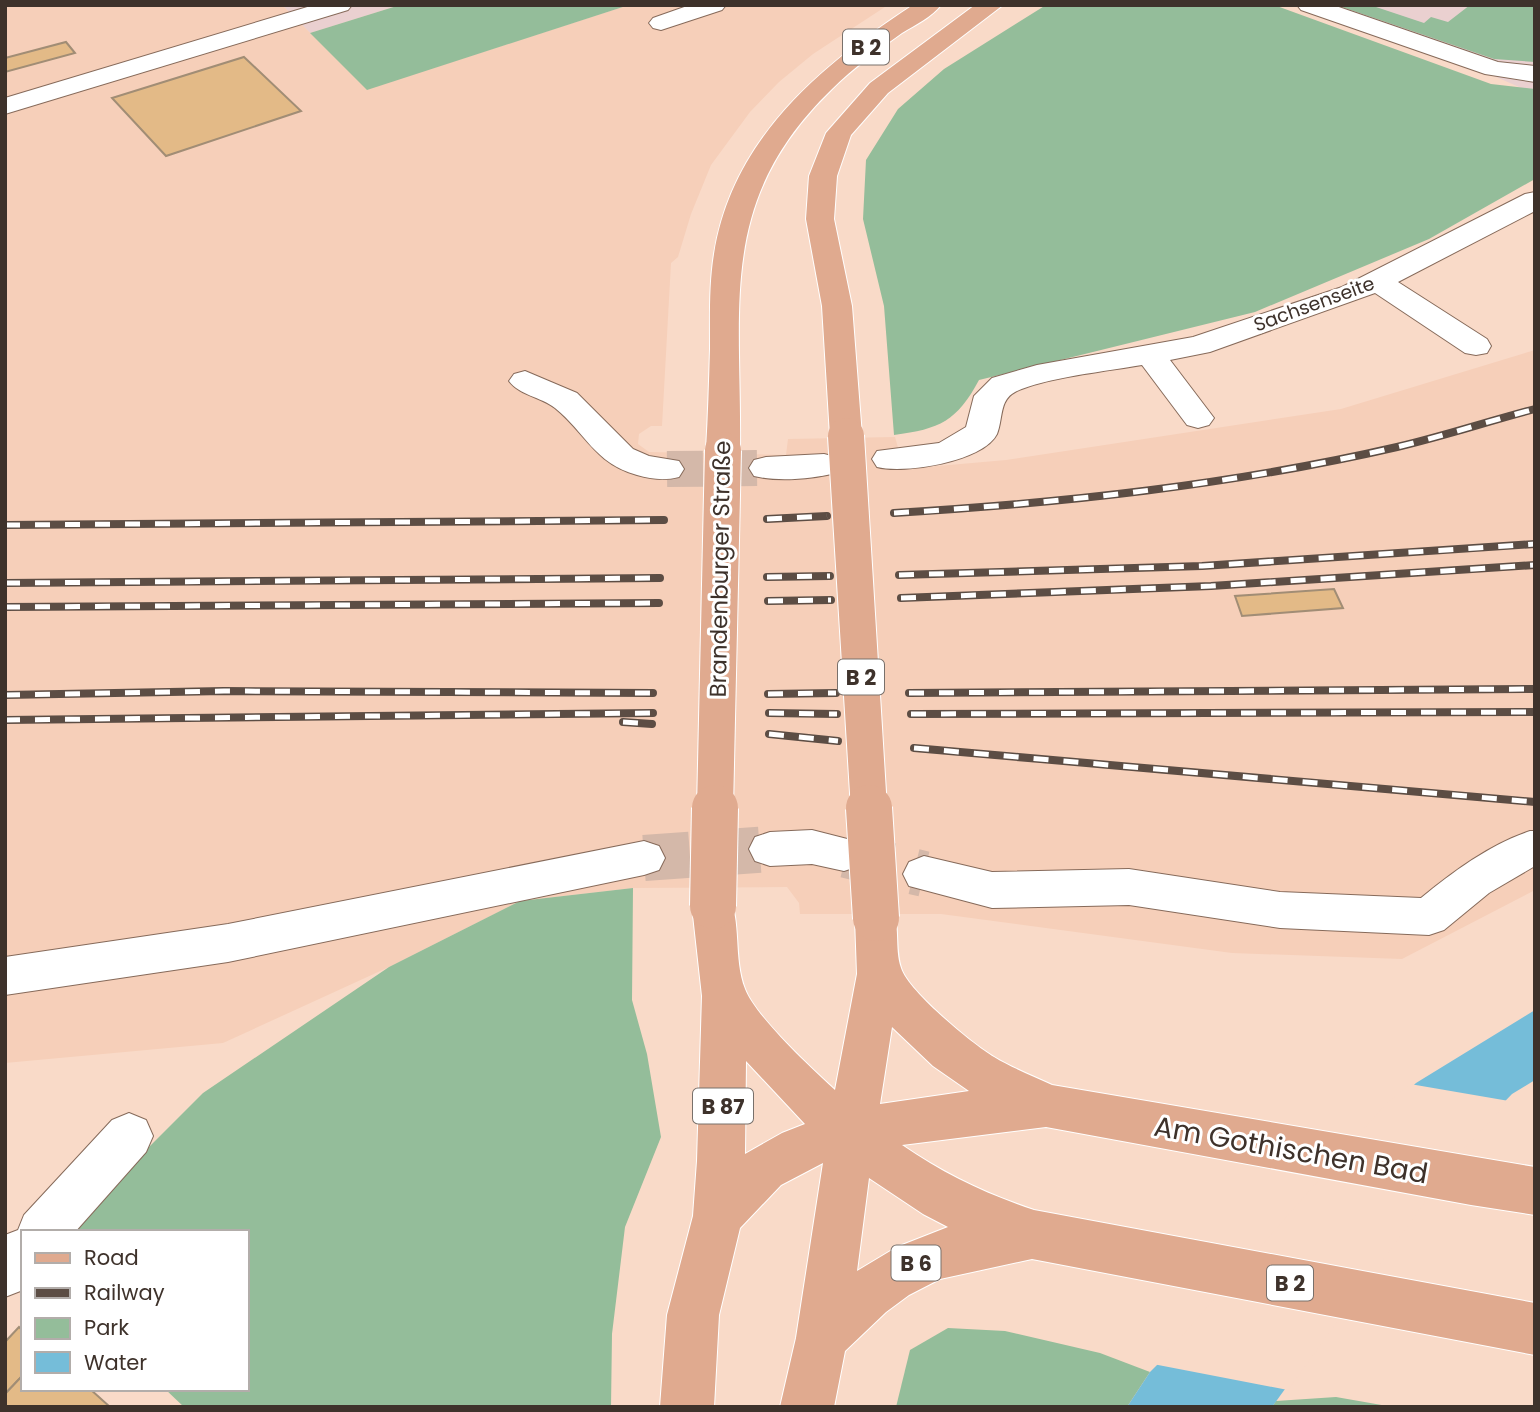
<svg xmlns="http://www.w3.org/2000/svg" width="1540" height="1412" font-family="Poppins,sans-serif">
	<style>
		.commercial { fill: #ead0d0 }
		.built { fill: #f6cfb9 }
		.green { fill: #94bd9a }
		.water { fill: #75bdd9 }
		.pier { fill: #f9dac8 }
		.building { fill: #e3ba87; stroke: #a18d75; stroke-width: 2 }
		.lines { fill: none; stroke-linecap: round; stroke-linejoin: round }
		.minor-tunnel-far1 { stroke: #d4b8a9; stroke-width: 36; stroke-dasharray: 36 18; stroke-linecap: butt }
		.minor-tunnel { stroke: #d4b8a9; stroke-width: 46; stroke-dasharray: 46 24; stroke-linecap: butt }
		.minor-casing { stroke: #866a5a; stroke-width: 2 }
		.major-casing { stroke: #fff; stroke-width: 2 }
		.minor { fill: #fff; fill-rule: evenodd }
		.major { fill: #e0aa8f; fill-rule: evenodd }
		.rail-casing { stroke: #5c4d44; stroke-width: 8 }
		.rail { stroke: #fff; stroke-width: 5; stroke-dasharray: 15; stroke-linecap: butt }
		.major-bridge-far1-casing { stroke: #fff; stroke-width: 38; stroke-linecap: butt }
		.major-bridge-casing { stroke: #fff; stroke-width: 48; stroke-linecap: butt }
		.major-bridge-far1 { stroke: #e0aa8f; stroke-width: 36 }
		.major-bridge { stroke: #e0aa8f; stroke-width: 46 }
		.labels { text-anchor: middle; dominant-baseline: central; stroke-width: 6; stroke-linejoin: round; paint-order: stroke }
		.far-street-label { font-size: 19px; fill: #3e322b; stroke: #fff }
		.shield { fill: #fff; stroke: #78706b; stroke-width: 2 }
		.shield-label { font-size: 21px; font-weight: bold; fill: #3e322b }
		.street-label { font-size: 23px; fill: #3e322b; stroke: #fff }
		.near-street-label { font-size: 28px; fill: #3e322b; stroke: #fff }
	</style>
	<rect width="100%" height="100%" fill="#f9dac8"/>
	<g class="commercial">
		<path d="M282,5H400L310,33Z"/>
		<path d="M1331,5H1535V94Z"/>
	</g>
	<path class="built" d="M5,5H282L367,89L629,5H888L813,54L779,82L750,112L711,165L691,214L678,257L671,263L662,426H651L639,434L638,444L649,452L786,455L788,439L895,437L904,469L1006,460L1341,409L1535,350V890L1402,959L1232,953L941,914H800L799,903L787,887L633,888L520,901L389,967L223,1043L5,1063Z"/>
	<g class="green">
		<path d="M400,5H629L367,90L310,33Z"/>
		<path d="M1046,5H1274L1491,84L1535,89V179L1429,239L1255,312L979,380C957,421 940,429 894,435L884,306L863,219L866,160L898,109L944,69Z"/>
		<path d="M1336,5H1370L1424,23L1431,17L1448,22L1470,5H1535V62L1494,59Z"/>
		<path d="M633,888L632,1000L647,1054L661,1137L625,1227L612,1334L611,1407H184L165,1389H247V1232L66,1230L203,1093L389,967L520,901Z"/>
		<path d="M948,1328L1005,1331L1100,1353L1150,1372L1127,1407H896L910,1350Z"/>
		<path d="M1336,1397L1393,1407H1272L1276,1401Z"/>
	</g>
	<path class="water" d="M1535,1010V1080L1512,1094L1458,1150L1272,1407H1127L1150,1372L1183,1339L1388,1108L1416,1083Z"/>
	<path class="pier" d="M1410,1084L1509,1101L1461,1152L1288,1390L1153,1364L1181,1337L1385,1105Z"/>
	<g class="building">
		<path d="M66,42L75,53L5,72V58Z"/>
		<path d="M244,57L301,111L166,156L112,98Z"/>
		<path d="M1334,589L1343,608L1242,616L1235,596Z"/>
		<path d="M19,1327L23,1331V1375L5,1394V1342Z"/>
		<path d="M23,1375V1389H90L110,1407H5V1394Z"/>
	</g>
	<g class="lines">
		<path class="minor-tunnel-far1" d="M667,469L766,468"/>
		<g class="minor-tunnel">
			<path d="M846,855L924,874"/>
			<path d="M644,858L770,849"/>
		</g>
		<g class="minor-casing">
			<g id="minor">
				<path d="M314,5H352L348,10L5,114V98Z"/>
				<path d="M690,5H726L722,10L661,30L653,28L649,23L653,18Z"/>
				<path d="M1297,5H1333L1498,62L1535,66V82L1485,74L1301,10Z"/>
				<path d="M1535,192V211L1398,282L1487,339L1491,346L1487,353L1476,355L1465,353L1375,293L1210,352L1170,360L1214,418L1209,425L1198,428L1187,425L1142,365C1108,371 1043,378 1015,392C999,400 1003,420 997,434C983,462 904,474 877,467L872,459L877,451L939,443L966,427L974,396L992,378L1037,365L1193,337L1342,287L1525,194Z"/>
				<path d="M525,371L577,393L633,449L649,456L679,461L684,469L679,477C664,481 651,479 637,475C594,463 586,433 555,408C541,397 519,395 509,381L514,374Z"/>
				<path d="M824,454L836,457L841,465L836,473C812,479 778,482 754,476L749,468L754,460L766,457Z"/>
				<path d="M812,830L859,842L865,854L859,866L844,871L812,864L770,866L755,861L749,849L755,837L770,832Z"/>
				<path d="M1530,831H1535V866L1489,893L1444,930L1429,935L1280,928L1129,905L992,908L909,886L903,874L909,862L924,856L992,872L1129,869L1280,892L1421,898C1454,871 1489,845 1530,831Z"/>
				<path d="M644,841L659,846L665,858L659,870L644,875L228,962L5,995V957L228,924Z"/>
				<path d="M129,1113L146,1120L153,1136L146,1152L75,1232H23V1290L5,1297V1235L18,1230L24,1215L112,1120Z"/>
			</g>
		</g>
		<g class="major-casing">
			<g id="major">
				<path d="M913,5H941C932,17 915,25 902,33C878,50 853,68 832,89C716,201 742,305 740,450L735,458L723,461L711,458L706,450C708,416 709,383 710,349C710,317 709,285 714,254C732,139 821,65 913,5Z"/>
				<path d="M975,5H1003L888,93L851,135L837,176L834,219L852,306L862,436L858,444L846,447L834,444L830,436L822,306L806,219L809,176L826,133L870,83Z"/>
				<path d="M713,888L728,893C742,922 733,958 745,989C755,1016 813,1070 835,1090L857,974L855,918L861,905L876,900L891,905C901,926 894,947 901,968C908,991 972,1044 994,1057C1012,1068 1033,1076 1052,1085L1535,1167V1215L1471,1205L1046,1127L902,1145C944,1174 986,1194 1034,1210L1535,1303V1355L1032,1259L940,1279L909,1295L886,1312L845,1351L834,1407H780L796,1338L823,1163L781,1185L740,1228L719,1315L714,1407H660L667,1315L693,1216L697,1161L702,996L692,906L698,893ZM892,1027L933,1066L969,1091L880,1104ZM746,1061L805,1124L782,1133L745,1154ZM869,1178L923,1214L948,1227L897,1247L857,1271Z"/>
			</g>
		</g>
		<use href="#minor" class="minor"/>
		<use href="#major" class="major"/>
		<g class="rail-casing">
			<g id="rail">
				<path d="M894,513C1063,503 1232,485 1397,447C1444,436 1489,421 1535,409"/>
				<path d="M767,519L827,516"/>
				<path d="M5,525L664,520"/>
				<path d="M899,575L1202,566L1535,544"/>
				<path d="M767,577L830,576"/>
				<path d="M5,583L660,578"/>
				<path d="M901,598L1211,586L1535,565"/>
				<path d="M768,601L831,600"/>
				<path d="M5,607L659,603"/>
				<path d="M909,693L1535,689"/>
				<path d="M768,694L836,693"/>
				<path d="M5,695L224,691L653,693"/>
				<path d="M769,713L837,714"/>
				<path d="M911,714L1535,712"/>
				<path d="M5,720L653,713"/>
				<path d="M623,722L652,724"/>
				<path d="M769,734L838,741"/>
				<path d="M914,748L1535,802"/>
			</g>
		</g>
		<use href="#rail" class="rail"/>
		<g class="major-bridge-far1-casing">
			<g id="major-bridge-far1">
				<path d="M846,436L869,809"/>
				<path d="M715,809L723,450"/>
			</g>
		</g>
		<g class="major-bridge-casing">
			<g id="major-bridge">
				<path d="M869,808L876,918"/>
				<path d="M713,906L715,808"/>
			</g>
		</g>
		<use href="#major-bridge-far1" class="major-bridge-far1"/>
		<use href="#major-bridge" class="major-bridge"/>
	</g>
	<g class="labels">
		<g class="far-street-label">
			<text transform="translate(1314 304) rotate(-20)">Sachsenseite</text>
		</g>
		<g class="shield">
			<rect x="843" y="29.5" width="46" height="35" rx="5"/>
			<rect x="838" y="659.5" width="46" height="35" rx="5"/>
			<rect x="693" y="1088.5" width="60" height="35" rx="5"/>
			<rect x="891.5" y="1245.5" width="49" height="35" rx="5"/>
			<rect x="1267" y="1265.5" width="46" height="35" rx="5"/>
		</g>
		<g class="shield-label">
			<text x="866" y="47">B 2</text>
			<text x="861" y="677">B 2</text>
			<text x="723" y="1106">B 87</text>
			<text x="916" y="1263">B 6</text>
			<text x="1290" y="1283">B 2</text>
		</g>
		<g class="street-label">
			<text transform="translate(720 569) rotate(-89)">Brandenburger Straße</text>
		</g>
		<g class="near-street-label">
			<text transform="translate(1291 1150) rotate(10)">Am Gothischen Bad</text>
		</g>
	</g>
	<rect width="1540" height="1412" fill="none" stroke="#3e322b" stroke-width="14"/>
	<rect x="21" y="1230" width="228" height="161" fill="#ffffff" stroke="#b2adaa" stroke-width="2"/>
	<rect x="35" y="1253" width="35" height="10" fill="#e0aa8f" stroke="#b2adaa" stroke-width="2"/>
	<text x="84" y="1265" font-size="21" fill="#3e322b">Road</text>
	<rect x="35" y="1288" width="35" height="10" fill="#5c4d44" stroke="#b2adaa" stroke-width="2"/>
	<text x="84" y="1300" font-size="21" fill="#3e322b">Railway</text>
	<rect x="35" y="1318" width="35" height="21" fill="#94bd9a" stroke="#b2adaa" stroke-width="2"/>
	<text x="84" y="1335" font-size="21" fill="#3e322b">Park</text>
	<rect x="35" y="1352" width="35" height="21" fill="#75bdd9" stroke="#b2adaa" stroke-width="2"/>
	<text x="84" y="1370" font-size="21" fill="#3e322b">Water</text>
</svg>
